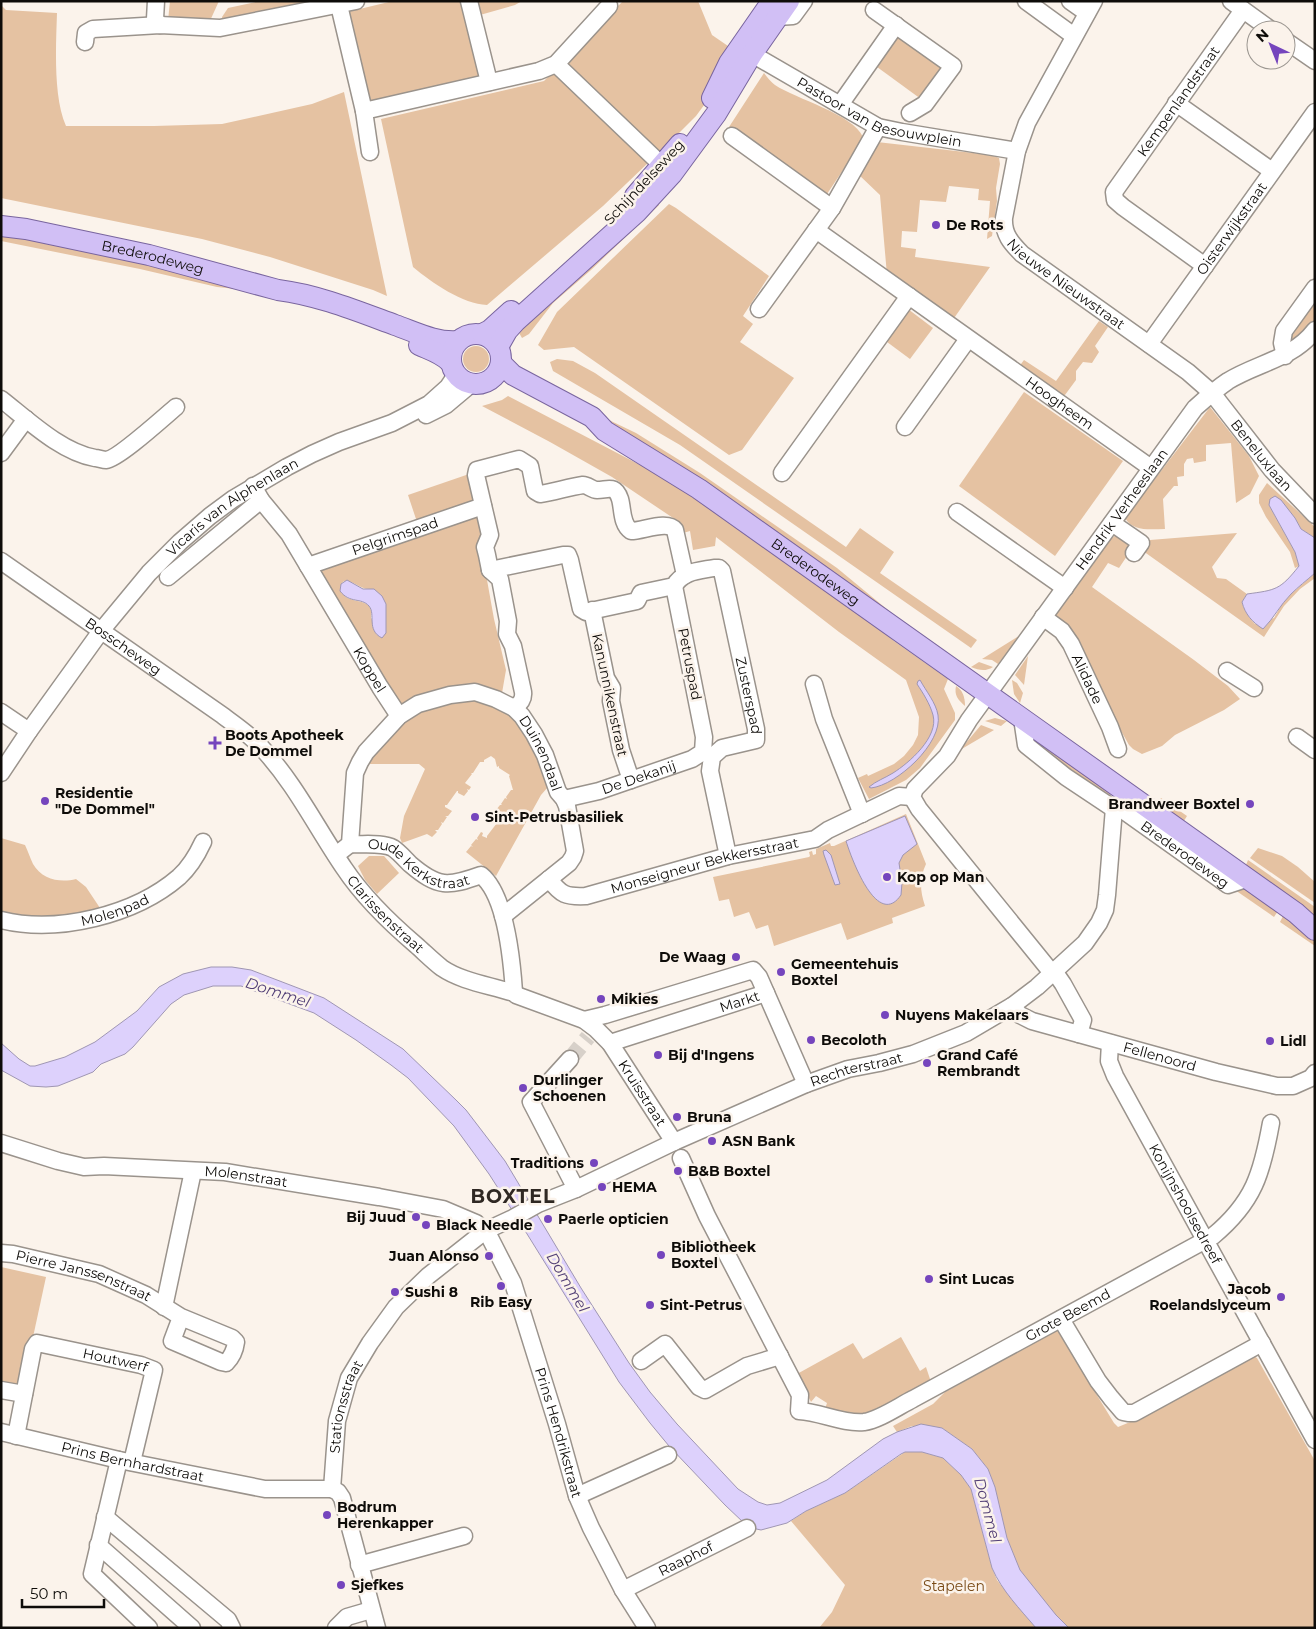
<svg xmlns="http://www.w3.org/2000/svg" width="1316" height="1629" font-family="Montserrat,sans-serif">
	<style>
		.green { fill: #e5c2a2; fill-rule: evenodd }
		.water { fill: #ddd1fc; stroke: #9f96b3 }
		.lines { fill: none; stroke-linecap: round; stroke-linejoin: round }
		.minor-tunnel { stroke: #d7d0c9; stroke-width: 16; stroke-dasharray: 16 8; stroke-linecap: butt }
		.minor-casing { stroke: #9a938c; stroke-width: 19 }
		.major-casing { stroke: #79659e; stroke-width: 22 }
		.minor { stroke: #fff; stroke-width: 16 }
		.major { stroke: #d1bff5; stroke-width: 20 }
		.poi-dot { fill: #7545bd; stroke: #fbf3eb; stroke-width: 2 }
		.labels { text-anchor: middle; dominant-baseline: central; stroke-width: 5; stroke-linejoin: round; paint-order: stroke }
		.street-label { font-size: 14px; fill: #0e0c09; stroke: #fbf3eb }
		.poi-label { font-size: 14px; font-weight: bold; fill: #0e0c09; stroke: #fbf3eb; text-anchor: start }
		.park-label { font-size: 14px; fill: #794a16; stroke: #fbf3eb }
		.water-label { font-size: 15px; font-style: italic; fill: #523f76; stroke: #fbf3eb }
		.district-label { font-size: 19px; font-weight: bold; letter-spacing: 1px; fill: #2f2823; stroke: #fbf3eb }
	</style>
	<rect width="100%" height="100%" fill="#fbf3eb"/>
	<g class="green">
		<path d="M170,1H219L209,23L168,21Z"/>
		<path d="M260,1H320L222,21V17L228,8Z"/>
		<path d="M393,1H466L484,79L368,104L343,13Z"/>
		<path d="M476,1H522L515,5L480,15Z"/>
		<path d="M623,1H698L712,35L728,46L730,57L710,97L696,116L673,139L603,206L487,305C463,304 432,283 413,267L381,119L544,81Z"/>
		<path d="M1,5L6,10L57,13C56,45 53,97 66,126H154L222,124L312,104L344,92L387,296L373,290L270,257L202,239L1,198Z"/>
		<path d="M898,30L950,68L925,102L873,64Z"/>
		<path d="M764,73C767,77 771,82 775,85C796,99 853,114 863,137L853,155L825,197L729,127Z"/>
		<path d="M877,142L991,155L999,158L1000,164L996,188L997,201L992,236L987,239L990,201L978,200L979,189L949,186L946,202L920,200L917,232L902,231L901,247L916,249L915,257L990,267L952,321L887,275L880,195L858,174Z"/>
		<path d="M656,199L659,205L591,270L553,303L529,334L522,338L518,331Z"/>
		<path d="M669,204L676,208L769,276L743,316L753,324L740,342L794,378L742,450L729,455L574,347L544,350L538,345L557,312Z"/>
		<path d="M1,233L140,261L236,289L217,287L140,269L1,241Z"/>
		<path d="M1315,302V326L1293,342L1291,340L1292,336Z"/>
		<path d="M908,309L933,328L910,359L883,339Z"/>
		<path d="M1099,321L1108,327L1095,346L1099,352L1092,363L1083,362L1076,371V380L1062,399L1018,368L1024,360L1056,381Z"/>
		<circle cx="476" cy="359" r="13"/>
		<path d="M557,359L573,361L595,373L846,547L860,528L894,552L880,573L977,640L971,648L680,445L553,371L550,362Z"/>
		<path d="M1024,392L1123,461L1055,556L959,486Z"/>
		<path d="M508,396L667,479L864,616L894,641L948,679L944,689L955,713V720L920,768L906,780L869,799L858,778L867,774L868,776L894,764L904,756L913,745L918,735L919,717L906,680L839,632L716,537L715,546L693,550L690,531L683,533L679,522L612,477L550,442L482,406L502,400Z"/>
		<path d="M1210,407L1249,456L1259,476L1250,494L1236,503L1231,443L1206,445V461L1194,463L1193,458L1187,459L1184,464V476L1177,477L1178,486H1174L1163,499L1165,529C1150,529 1133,532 1125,518Z"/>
		<path d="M586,409L636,433L700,473L837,568L900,620Z"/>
		<path d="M472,473L473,499L471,502L417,522L408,495Z"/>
		<path d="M1267,483L1315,527V538L1301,529L1295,518L1269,505L1295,552L1299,566L1295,568L1290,552L1266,517L1259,503V495Z"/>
		<path d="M479,510L485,535L482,552L494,619L506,670L502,693L498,691L472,686L399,711L314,567ZM344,581C354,580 360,590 371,589L386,604V633L371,618C374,598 357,604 346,597L341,584Z"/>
		<path d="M1237,533L1212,567L1217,578L1226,579L1247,594L1242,602C1244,611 1249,617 1255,624L1274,618L1282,604L1291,594L1315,573V578L1300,589L1284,606L1264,637L1143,551L1150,540Z"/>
		<path d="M1116,535L1129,538L1131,550L1119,568L1108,563L1092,587L1194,660L1228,686L1240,699L1224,710L1175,735L1162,746L1142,754L1133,749L1129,745L1056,615L1111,539Z"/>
		<path d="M1022,634L998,664L992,660L982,659Z"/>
		<path d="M1028,656L1024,685L1015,675Z"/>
		<path d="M979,662L993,667C985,672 979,670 971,667Z"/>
		<path d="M1012,680L1017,683L1023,693L1020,703L1014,694Z"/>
		<path d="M956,686C963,690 965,698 965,706C958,700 954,695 956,686Z"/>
		<path d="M472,698L511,713L530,736L548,787L541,795L496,876L466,852L471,846L473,847L471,845L476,839L478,840L477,838L481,832L483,833L482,836L487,838V836L497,823L503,819V815L501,812L496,810L500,805H502L501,804L505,798L507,799L506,797L511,790H513L509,776L510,775L499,768V766L497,767L495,759L491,756L484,760V762H480L473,773H471L472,774L465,783L471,787L469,790L467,789L468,791L464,796L458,793V791H457L447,805H445V807L452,811L448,816H445L447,817L443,823L441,822L442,824L438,830H435L437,832L432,837L427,834L402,843L400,838L404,816L425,769L419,764H367L396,728L422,710Z"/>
		<path d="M995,718L1007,721L1001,726L985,721Z"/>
		<path d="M981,725L994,730L960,750Z"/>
		<path d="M1029,737L1112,792L1108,797L1071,772Z"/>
		<path d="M1161,798L1187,816L1182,824H1180L1158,802Z"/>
		<path d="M906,814L926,864C919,879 920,890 925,906L892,918L893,923L847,940L841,923L774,946L768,925L756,929L749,912L734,917L729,899L719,901L713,877L809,857L810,856L809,852L812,851L813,855L816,854V849L830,843L831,846H834Z"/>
		<path d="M1,838L25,845C28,851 30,858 33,864C42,880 61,883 76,879L86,887L100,908L57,919L39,920L1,913Z"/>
		<path d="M1258,848L1282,856L1298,867L1315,882V903L1250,858Z"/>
		<path d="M369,856H384L399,873L377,894L365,880L358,866Z"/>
		<path d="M1248,860L1315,907V918L1246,865Z"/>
		<path d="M1246,887L1278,911L1274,917L1235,890Z"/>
		<path d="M1283,916L1315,935V946L1280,922Z"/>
		<path d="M1,1267L46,1277L22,1388L1,1383Z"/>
		<path d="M1057,1330L1114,1423L1118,1427L1135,1420L1254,1356L1257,1358L1315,1461V1628H1069C1054,1614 1028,1587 1019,1569C1004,1538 998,1502 988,1469L972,1449L942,1428L912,1426L897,1432L893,1426L933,1404L945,1392Z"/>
		<path d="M901,1337L920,1371L926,1367L931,1382L875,1412L859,1416L825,1409L827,1403L816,1396L811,1402L797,1374L853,1343L863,1359Z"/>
		<path d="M905,1452H922L943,1458L961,1475L971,1489L992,1568L997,1580L1007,1593L1036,1628H819L832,1612L845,1585L791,1521L806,1511L845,1493Z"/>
	</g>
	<g class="water">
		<path d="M1275,496L1281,500L1295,518L1301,529L1315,538V573C1307,580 1298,587 1291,594C1280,605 1274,618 1263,629C1252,622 1245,614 1242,602L1247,594C1276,590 1280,590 1299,566L1295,552L1269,505L1270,499Z"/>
		<path d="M347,580L363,589H374L382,596L386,604V633L382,638C366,630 376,614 369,606C361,597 350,604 340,591L341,584Z"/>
		<path d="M920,680C926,691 936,703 938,715C943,743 897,785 871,788L869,787C876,781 885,778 893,773C909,763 939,737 933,715C930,704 923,693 917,684L918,681Z"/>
		<path d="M905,816L917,844L903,855L899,863L902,883L901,895C877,930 851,857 846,841Z"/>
		<path d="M826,850L831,855L840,884L835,885L824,855L823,851Z"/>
		<path d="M211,967H232L251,970L324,998L403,1049L456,1100L466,1110L505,1161L581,1288L629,1363L650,1392L677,1424L738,1489L758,1502L767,1505L780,1503L827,1480L883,1439L897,1432L921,1424L942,1428L972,1449L988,1469L995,1487L1007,1538L1020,1570L1056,1615L1069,1628H1036C1020,1609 1002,1591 992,1568L971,1489L961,1475L943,1458L922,1452H905L901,1454L845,1493L806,1511L787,1523L761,1530L752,1528L744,1523L725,1505L669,1446L650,1423L619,1382L519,1221L489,1174L454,1126L408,1078L391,1065L356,1040L314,1013L241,986H213L184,995L171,1004L133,1047L125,1054L101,1064L93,1072L58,1086L46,1087L30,1086L1,1070V1043L19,1059L30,1066H35L65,1057L95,1042L137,1011L159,987L183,974Z"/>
	</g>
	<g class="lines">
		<path class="minor-tunnel" d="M570,1059L588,1037"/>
		<g class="minor-casing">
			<g id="minor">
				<path d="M156,1L155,19L160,25"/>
				<path d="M338,1L364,111L370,152"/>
				<path d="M469,1L489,82"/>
				<path d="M1026,1L1074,36"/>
				<path d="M1070,1L1087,13"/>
				<path id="s1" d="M1094,1L1027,123L1017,151L1004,218C1003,234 1011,243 1022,254L1188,372L1212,393L1272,470L1315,515"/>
				<path d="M1231,1L1271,30"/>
				<path d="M874,10L953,66L925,104L910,113"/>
				<path d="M777,17L793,16L804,1"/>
				<path d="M1286,41L1315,61"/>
				<path d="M85,42L86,33L93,29L160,25L220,28L356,1"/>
				<path id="s2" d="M752,54L878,127L902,132L1017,151"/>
				<path d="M556,64L670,173"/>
				<path d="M844,99L896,25"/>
				<path d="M1176,103L1272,171"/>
				<path d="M364,111L539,71L556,64L609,6"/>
				<path d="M732,136L832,208"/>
				<path id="s3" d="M816,230L1151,468"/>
				<path id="s4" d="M1205,266L1123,207L1115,200L1114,192L1243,10"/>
				<path d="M759,309L832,208L878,127"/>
				<path id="s5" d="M1149,344L1315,112"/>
				<path d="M1285,356L1282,343L1284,331L1315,288"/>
				<path d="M1,399C28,420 61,452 95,458C98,458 103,460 106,460C118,459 164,417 176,407"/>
				<path d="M426,415L446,405L471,384"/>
				<path d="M905,427L968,339"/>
				<path d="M1,453L26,419"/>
				<path d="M782,473L909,296"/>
				<path id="s6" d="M253,486L261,500L289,534L380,687L399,716"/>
				<path d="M957,512L1065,588"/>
				<path d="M1112,523L1141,543L1134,553"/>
				<path id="s7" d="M1,561L222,715C235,725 249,734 260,746C295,783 316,827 344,868C364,898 389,922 416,945C425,953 433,961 442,968C461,981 488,985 510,992H514L516,995L584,1020L596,1029L610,1043L674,1142"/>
				<path id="s8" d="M308,566L483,506"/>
				<path id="s9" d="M490,570L563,555H568L570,560L581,609L586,612L637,601L641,593L674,586C683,571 698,571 714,568H719L722,571L756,729V740L722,748L712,757L710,771L728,856"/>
				<path d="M168,577L261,500"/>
				<path d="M592,610L606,678L612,688L611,701L621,750L631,780"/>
				<path id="s10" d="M1043,617L1062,631L1071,644L1110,727L1118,749"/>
				<path d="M1227,671L1254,688"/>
				<path d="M814,684L824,719L862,814"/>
				<path d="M514,708C520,704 524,700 523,692L513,646L507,634L508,621L500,579L490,570L487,555L485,547L490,535L476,475L477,470L519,459L530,466L535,491L540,494C554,492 569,487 583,485C588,485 592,490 597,490C608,490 615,484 620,499C623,509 621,524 631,531C643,531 667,520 675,530L685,575"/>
				<path d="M1,712L29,731"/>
				<path id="s11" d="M1022,718L1026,745L1066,777L1111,807L1124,811L1228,885L1246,879"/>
				<path d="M1297,737L1315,750"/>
				<path id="s12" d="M1,773L29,731L101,631L149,573L180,542L210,516L233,499L287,467L312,454L339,442L392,423L429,404L448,387L456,375"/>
				<path id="s13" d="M564,799L599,791L692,759L703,752L704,737L674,586"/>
				<path id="s14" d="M350,844C361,845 383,842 393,848C399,852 405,859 410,864C438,888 448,887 481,875C506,895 512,962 514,992"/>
				<path id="s15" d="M336,855L350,844L355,773L360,762L366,752L399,716L418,704L450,695L475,692L496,699L514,708L522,716L534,734L545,755L558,792L564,799L567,806L575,851L573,857L569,863L503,916"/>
				<path id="s16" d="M549,879C561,895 566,897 586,896L728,856L815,839L828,830L899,796L912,797"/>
				<path id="s17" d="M1,920C58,934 135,915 179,877C190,867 197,855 203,842"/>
				<path d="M1054,971L1063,984L1083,1020L1079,1034"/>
				<path id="s18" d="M1052,973L919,809L912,797L915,789L947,756L969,720L1195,408C1205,399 1216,389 1228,381C1257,363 1293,359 1315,330"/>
				<path id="s19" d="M1012,1006L1020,1015L1032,1021L1216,1072L1277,1086H1293L1311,1078L1315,1073"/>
				<path d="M584,1020L605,1015L753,970L759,977L806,1084"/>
				<path id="s20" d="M610,1043L766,993"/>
				<path id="s21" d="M1110,1043L1109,1061L1115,1076L1315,1440"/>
				<path d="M570,1059L531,1102L576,1189"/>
				<path id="s22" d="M1,1143L58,1161L84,1167L104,1166L225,1172L379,1197L443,1209L476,1223L489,1236L513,1283L557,1424L577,1496L591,1528L623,1590L647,1628"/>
				<path id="s23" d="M681,1158L707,1216L800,1395L799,1411C821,1412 842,1424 864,1422C879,1420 899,1406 913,1399L1213,1236C1254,1202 1262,1173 1271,1123"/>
				<path id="s24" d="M1,1253L13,1254L99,1274L146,1295L181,1317L232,1338L236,1342C235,1350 232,1357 226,1363L221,1362L172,1341L181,1317"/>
				<path d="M164,1307L193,1171"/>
				<path d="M1061,1319L1098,1381L1111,1398L1123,1412L1128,1413H1134L1262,1343"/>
				<path d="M641,1361L665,1344L699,1387L705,1390L747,1366L780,1356"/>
				<path d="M1,1390L24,1394"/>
				<path id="s25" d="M1,1432L119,1460L265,1489H332L338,1492L342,1498L377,1628"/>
				<path id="s26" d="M16,1436L33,1349L37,1343L141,1365L154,1370L132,1462"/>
				<path d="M119,1460L92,1574L149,1628"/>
				<path id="s27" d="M332,1489L337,1421L349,1378L370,1343L396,1307L428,1276L485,1231L513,1218L538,1204L576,1189L674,1142L806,1084L848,1069L879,1063L913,1054L966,1033L1012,1006L1037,987L1085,943L1099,923L1105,910L1107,895L1114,808"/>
				<path d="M577,1496L668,1455"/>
				<path d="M105,1517L228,1620L232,1628"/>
				<path d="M98,1545L192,1628"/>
				<path d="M359,1565L464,1536"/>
				<path id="s28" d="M623,1590L747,1528"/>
				<path d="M336,1628L347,1617L371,1610"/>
			</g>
		</g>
		<g class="major-casing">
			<g id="major">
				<path d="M712,98L729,63L772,1"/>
				<path d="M635,196L680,144"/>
				<path id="s29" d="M1,226L26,229L149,255L278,290C318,295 357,311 395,325C415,332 436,343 458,341"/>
				<circle cx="476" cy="359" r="25"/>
				<path d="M482,334L490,330L511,311"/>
				<path d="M419,345C430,350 441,353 450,362"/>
				<path d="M498,347L507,331L516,321L637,212L672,174L716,114L752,54L789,1"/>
				<path id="s30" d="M501,363L513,375L592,417L605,431L699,489L1296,913L1315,930"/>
			</g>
		</g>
		<use href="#minor" class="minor"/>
		<use href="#major" class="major"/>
	</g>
	<g class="poi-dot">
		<circle cx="936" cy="225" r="5"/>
		<path d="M212.5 735.5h5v5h5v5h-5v5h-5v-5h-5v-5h5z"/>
		<circle cx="45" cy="801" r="5"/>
		<circle cx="1250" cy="804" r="5"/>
		<circle cx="475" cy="817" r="5"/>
		<circle cx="887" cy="877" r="5"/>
		<circle cx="736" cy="957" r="5"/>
		<circle cx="781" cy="972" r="5"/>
		<circle cx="601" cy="999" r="5"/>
		<circle cx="885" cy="1015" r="5"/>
		<circle cx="811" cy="1040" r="5"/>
		<circle cx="1270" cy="1041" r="5"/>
		<circle cx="658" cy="1055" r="5"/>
		<circle cx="927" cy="1063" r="5"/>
		<circle cx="523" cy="1088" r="5"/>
		<circle cx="677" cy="1117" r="5"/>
		<circle cx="712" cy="1141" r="5"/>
		<circle cx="594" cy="1163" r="5"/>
		<circle cx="678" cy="1171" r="5"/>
		<circle cx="602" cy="1187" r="5"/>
		<circle cx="416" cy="1217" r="5"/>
		<circle cx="548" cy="1219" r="5"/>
		<circle cx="426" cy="1225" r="5"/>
		<circle cx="661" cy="1255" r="5"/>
		<circle cx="489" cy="1256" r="5"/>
		<circle cx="929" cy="1279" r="5"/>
		<circle cx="501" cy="1286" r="5"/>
		<circle cx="395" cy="1292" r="5"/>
		<circle cx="1281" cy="1297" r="5"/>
		<circle cx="650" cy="1305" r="5"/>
		<circle cx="327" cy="1515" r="5"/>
		<circle cx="341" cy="1585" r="5"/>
	</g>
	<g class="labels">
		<g class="street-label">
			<text stroke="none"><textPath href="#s4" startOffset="231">Kempenlandstraat</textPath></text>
			<text stroke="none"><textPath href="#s2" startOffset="142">Pastoor van Besouwplein</textPath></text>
			<text transform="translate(644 182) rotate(-47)">Schijndelseweg</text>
			<text stroke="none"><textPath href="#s5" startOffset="142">Oisterwijkstraat</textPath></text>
			<text stroke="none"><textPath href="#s29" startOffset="155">Brederodeweg</textPath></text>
			<text stroke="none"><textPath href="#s1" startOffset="332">Nieuwe Nieuwstraat</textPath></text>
			<text stroke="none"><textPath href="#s3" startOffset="299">Hoogheem</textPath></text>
			<text stroke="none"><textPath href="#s1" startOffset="594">Beneluxlaan</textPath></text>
			<text stroke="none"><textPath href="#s12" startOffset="356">Vicaris van Alphenlaan</textPath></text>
			<text stroke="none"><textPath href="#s18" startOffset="582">Hendrik Verheeslaan</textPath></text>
			<text stroke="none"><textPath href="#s8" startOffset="92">Pelgrimspad</textPath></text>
			<text stroke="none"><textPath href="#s30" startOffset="379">Brederodeweg</textPath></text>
			<text stroke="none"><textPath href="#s7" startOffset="149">Bosscheweg</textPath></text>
			<text transform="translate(690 664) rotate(79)">Petruspad</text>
			<text stroke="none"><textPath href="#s6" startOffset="218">Koppel</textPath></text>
			<text stroke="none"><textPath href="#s10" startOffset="78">Alidade</textPath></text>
			<text transform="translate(610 695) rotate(78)">Kanunnikenstraat</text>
			<text stroke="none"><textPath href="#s9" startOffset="418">Zusterspad</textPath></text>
			<text stroke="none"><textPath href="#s15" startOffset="338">Duinendaal</textPath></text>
			<text stroke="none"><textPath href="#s13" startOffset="78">De Dekanij</textPath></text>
			<text stroke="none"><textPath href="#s11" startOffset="221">Brederodeweg</textPath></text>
			<text stroke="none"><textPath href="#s14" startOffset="75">Oude Kerkstraat</textPath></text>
			<text stroke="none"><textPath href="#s16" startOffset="166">Monseigneur Bekkersstraat</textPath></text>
			<text stroke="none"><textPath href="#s17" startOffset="116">Molenpad</textPath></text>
			<text stroke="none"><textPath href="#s7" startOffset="529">Clarissenstraat</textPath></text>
			<text stroke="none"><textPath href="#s20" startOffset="136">Markt</textPath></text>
			<text stroke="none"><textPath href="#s19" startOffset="158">Fellenoord</textPath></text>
			<text stroke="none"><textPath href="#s27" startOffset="721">Rechterstraat</textPath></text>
			<text stroke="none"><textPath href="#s7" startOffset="854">Kruisstraat</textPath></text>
			<text stroke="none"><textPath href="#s22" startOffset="249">Molenstraat</textPath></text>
			<text stroke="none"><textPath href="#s21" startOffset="180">Konijnshoolsedreef</textPath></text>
			<text stroke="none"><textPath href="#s24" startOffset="86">Pierre Janssenstraat</textPath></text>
			<text stroke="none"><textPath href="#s23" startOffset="578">Grote Beemd</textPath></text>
			<text stroke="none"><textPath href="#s26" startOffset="176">Houtwerf</textPath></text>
			<text stroke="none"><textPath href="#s27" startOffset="84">Stationsstraat</textPath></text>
			<text stroke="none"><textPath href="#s22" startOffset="712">Prins Hendrikstraat</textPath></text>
			<text stroke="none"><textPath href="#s25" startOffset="135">Prins Bernhardstraat</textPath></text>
			<text stroke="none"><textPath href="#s28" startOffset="70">Raaphof</textPath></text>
		</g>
		<g class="poi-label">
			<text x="946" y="225">De Rots</text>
			<text x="225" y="735">Boots Apotheek<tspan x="225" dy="16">De Dommel</tspan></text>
			<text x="55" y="793">Residentie<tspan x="55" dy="16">"De Dommel"</tspan></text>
			<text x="1240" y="804" text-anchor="end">Brandweer Boxtel</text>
			<text x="485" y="817">Sint-Petrusbasiliek</text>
			<text x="897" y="877">Kop op Man</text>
			<text x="726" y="957" text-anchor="end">De Waag</text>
			<text x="791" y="964">Gemeentehuis<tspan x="791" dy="16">Boxtel</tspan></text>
			<text x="611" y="999">Mikies</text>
			<text x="895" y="1015">Nuyens Makelaars</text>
			<text x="821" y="1040">Becoloth</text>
			<text x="1280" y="1041">Lidl</text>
			<text x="668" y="1055">Bij d'Ingens</text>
			<text x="937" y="1055">Grand Café<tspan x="937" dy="16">Rembrandt</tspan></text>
			<text x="533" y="1080">Durlinger<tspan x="533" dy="16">Schoenen</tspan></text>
			<text x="687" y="1117">Bruna</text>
			<text x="722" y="1141">ASN Bank</text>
			<text x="584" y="1163" text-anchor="end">Traditions</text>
			<text x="688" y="1171">B&amp;B Boxtel</text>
			<text x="612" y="1187">HEMA</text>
			<text x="406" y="1217" text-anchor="end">Bij Juud</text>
			<text x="558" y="1219">Paerle opticien</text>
			<text x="436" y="1225">Black Needle</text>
			<text x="671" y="1247">Bibliotheek<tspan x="671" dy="16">Boxtel</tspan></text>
			<text x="479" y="1256" text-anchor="end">Juan Alonso</text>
			<text x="939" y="1279">Sint Lucas</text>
			<text x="1271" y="1289" text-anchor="end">Jacob<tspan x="1271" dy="16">Roelandslyceum</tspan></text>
			<text x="405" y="1292">Sushi 8</text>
			<text x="501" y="1302" text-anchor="middle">Rib Easy</text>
			<text x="660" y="1305">Sint-Petrus</text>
			<text x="337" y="1507">Bodrum<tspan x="337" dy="16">Herenkapper</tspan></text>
			<text x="351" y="1585">Sjefkes</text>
		</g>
		<g class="park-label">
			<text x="954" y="1586">Stapelen</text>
		</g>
		<g class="water-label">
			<text transform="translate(278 992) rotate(18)">Dommel</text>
			<text transform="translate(568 1282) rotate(59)">Dommel</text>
			<text transform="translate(988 1510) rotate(75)">Dommel</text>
		</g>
		<g class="district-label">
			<text x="513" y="1196">BOXTEL</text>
		</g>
	</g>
	<rect width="1316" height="1629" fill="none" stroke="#0e0c09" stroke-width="5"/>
	<g transform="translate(1271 45) rotate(317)"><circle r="24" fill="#fbf3eb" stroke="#9c9791"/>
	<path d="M0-4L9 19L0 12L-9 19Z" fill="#7545bd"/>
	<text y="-8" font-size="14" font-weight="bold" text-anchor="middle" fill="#0e0c09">N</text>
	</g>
	<path d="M22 1599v8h82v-8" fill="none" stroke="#0e0c09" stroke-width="2.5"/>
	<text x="30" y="1599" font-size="15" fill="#0e0c09" stroke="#fbf3eb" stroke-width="4" paint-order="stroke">50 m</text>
</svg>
